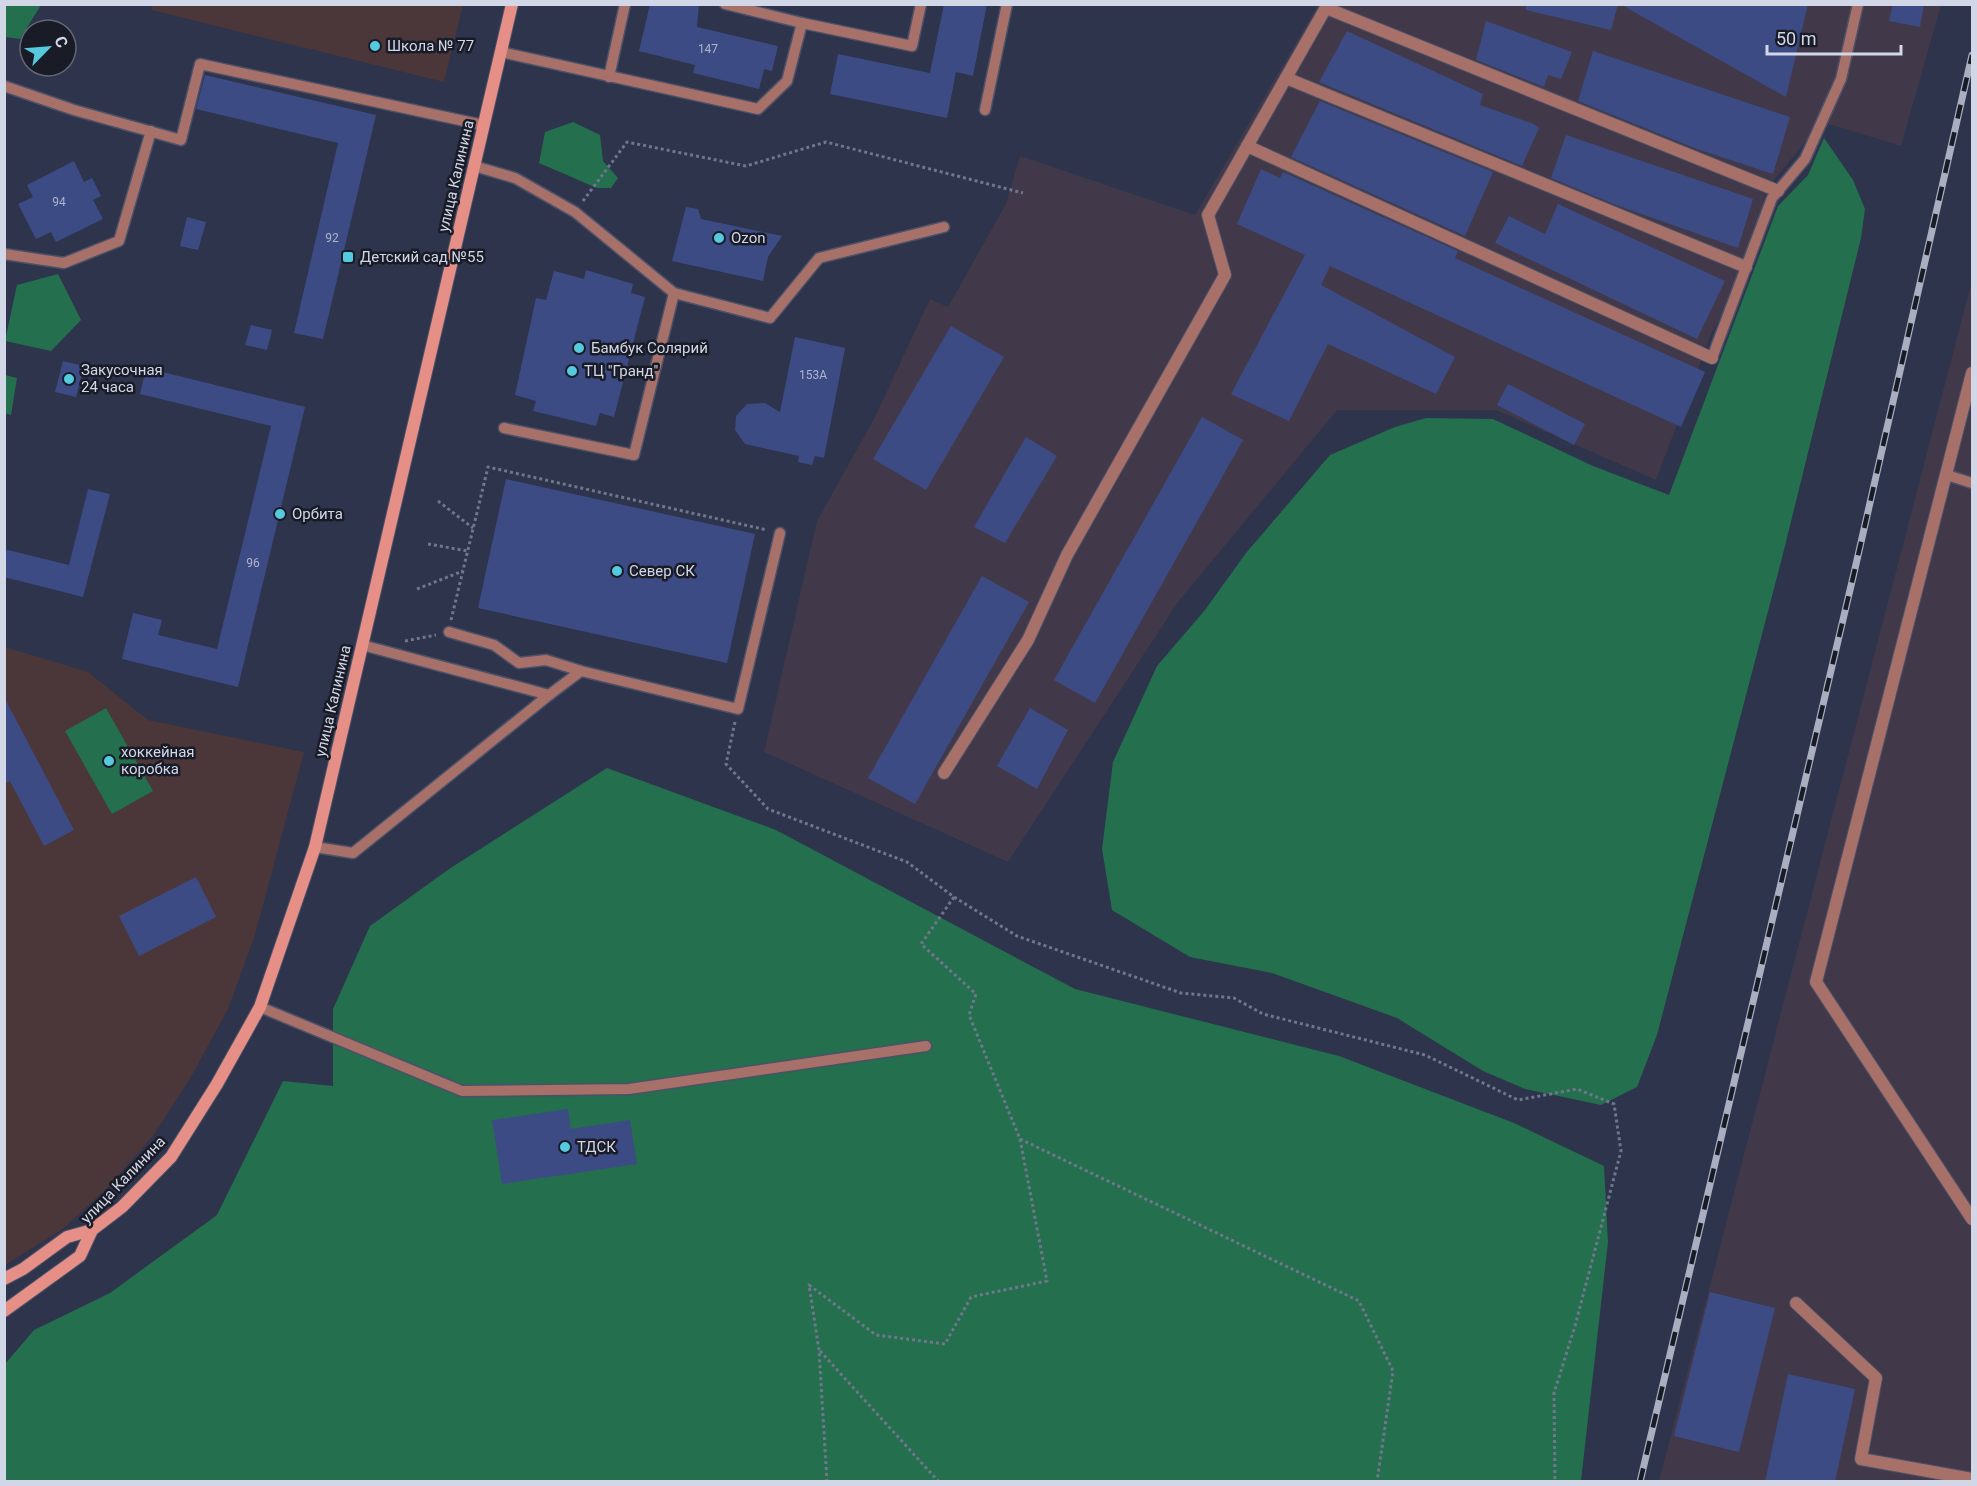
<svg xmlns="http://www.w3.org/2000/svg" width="1977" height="1486" font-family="Roboto,sans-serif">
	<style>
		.industrial { fill: #413949 }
		.education { fill: #4b363a }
		.green { fill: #236f4e }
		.building { fill: #3d4b85 }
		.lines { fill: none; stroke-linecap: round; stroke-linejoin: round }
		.service-casing { stroke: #4b5168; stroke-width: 13 }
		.minor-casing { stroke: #4b5168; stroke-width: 14 }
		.secondary-casing { stroke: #4b5168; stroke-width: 14 }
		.path { stroke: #70768b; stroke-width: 3; stroke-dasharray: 3 3; stroke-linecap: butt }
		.service { stroke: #a77069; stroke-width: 10 }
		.minor { stroke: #a77069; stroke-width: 12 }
		.secondary { stroke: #e68f86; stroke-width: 12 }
		.rail-casing { stroke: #a9afc1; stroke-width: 7 }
		.rail { stroke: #191c27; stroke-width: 4.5; stroke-dasharray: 14; stroke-linecap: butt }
		.poi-dot { fill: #55cade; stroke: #191c27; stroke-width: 2 }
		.labels { text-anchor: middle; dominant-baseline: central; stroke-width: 5; stroke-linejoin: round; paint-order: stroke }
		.number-label { font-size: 12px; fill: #adb4ce }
		.poi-label { font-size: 15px; fill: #d2d7e7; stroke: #191c27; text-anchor: start }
		.street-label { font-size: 15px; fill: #d2d7e7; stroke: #191c27 }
	</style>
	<rect width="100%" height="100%" fill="#2d344c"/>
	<g class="industrial">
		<path d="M1318,5H1941L1901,146L1822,122L1765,191L1760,237L1737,288L1711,334L1656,480L1496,410H1337L1178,602L1008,862L764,752L817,521L875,417L930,299L948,307L1006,204L1020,156L1195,215Z"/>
		<path d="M1972,280V1481H1659Z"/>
	</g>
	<g class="education">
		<path d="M152,5V4L463,5L444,82L151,10Z"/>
		<path d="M5,647L88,672L148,720L304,752L255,935L228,1009L191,1077L153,1136L108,1187L63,1229L5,1265Z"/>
	</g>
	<g class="green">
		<path d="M4,5H41L20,39L5,37Z"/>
		<path d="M573,122L600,135L603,161L618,178L611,188H597L539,163L545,132Z"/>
		<path d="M1824,138L1853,180L1865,209L1861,238L1783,554L1657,1035L1637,1087L1601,1105L1525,1089L1483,1071L1397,1018L1272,973L1190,957L1112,910L1102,849L1113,762L1157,666L1205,610L1246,553L1330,455L1395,427L1426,418L1493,419L1593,466L1669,495L1778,206L1808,175Z"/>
		<path d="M58,274L81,320L51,351L5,341L17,285Z"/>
		<path d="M5,375L17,378L11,415L5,413Z"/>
		<path d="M106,708L153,791L112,814L65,731Z"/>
		<path d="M607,768L776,830L1075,989L1339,1056L1514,1123L1604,1166L1608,1242L1581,1481L5,1482V1364L34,1330L110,1293L217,1215L283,1081L333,1086V1009L370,926L449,869Z"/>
	</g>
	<g class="building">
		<path d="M650,4H699L697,27L778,46L772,71L764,69L759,89L693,73L695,65L639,51Z"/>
		<path d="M944,4H987L973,76L956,72L947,118L830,94L838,54L930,73Z"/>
		<path d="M1526,4H1618L1611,30L1526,10Z"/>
		<path d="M1620,4H1808L1786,97Z"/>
		<path d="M1893,4H1924L1920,27L1889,21Z"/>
		<path d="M1486,21L1572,52L1561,79L1548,75L1544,87L1476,60Z"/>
		<path d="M1347,31L1483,94L1480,105L1534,124L1539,128L1522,166L1319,82Z"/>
		<path d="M1593,51L1790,117L1773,174L1697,149L1578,101Z"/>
		<path d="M205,75L376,115L323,339L294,333L338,143L196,109Z"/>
		<path d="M1320,101L1493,172L1465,236L1291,157Z"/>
		<path d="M1566,135L1753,199L1738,248L1616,205L1551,178Z"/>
		<path d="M74,161L84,182L92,178L101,196L93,200L103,219L56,242L51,232L36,239L18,204L33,197L27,185Z"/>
		<path d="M1261,169L1280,178L1283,172L1458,251L1455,258L1705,372L1681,427L1330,266L1321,285L1455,357L1436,394L1328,344L1289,421L1231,394L1305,255L1237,224Z"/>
		<path d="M1558,204L1725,281L1697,339L1495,243L1509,216L1545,234Z"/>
		<path d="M686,207L698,209L701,219L782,236L768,257L763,281L672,261Z"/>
		<path d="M187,217L206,222L198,250L180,246Z"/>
		<path d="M586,270L633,284L631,293L645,297L614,417L600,413L596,426L533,411L536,401L515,395L536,298L546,300L554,271L584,279Z"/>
		<path d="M251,325L272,330L267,350L245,345Z"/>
		<path d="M951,326L1004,357L926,490L873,459Z"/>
		<path d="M795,337L845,348L824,458L815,456L812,465L798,462L799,456L745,444L735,430L736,416L747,404L765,403L780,412Z"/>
		<path d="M63,361L84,366L76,397L55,392Z"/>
		<path d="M146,368L305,407L238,687L122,659L133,613L162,620L158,635L217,649L271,426L140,394Z"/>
		<path d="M1508,384L1585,424L1574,445L1497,405Z"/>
		<path d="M1202,417L1243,440L1095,703L1054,680Z"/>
		<path d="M1026,437L1057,456L1005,543L974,527Z"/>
		<path d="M506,479L755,534L727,663L478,608Z"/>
		<path d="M88,489L110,494L83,597L4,577V549L69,565Z"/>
		<path d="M982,576L1029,602L915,804L868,778Z"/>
		<path d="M4,697L74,830L44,846L10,781L4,784Z"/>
		<path d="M1030,708L1068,730L1037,789L997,766Z"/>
		<path d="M196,877L216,917L139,956L119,916Z"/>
		<path d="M568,1109L571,1129L630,1120L637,1164L502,1184L492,1120Z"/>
		<path d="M1710,1292L1775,1308L1739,1452L1674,1436Z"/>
		<path d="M1788,1374L1855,1389L1835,1482H1765Z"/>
	</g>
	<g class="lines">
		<g class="service-casing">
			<g id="service">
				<path d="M802,23L912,46L921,4"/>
				<path d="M501,52L758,109L787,81L802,23L725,4"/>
				<path d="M609,77L625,4"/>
				<path d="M4,86L74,110L181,140L200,64L483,125"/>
				<path d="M985,110L1007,4"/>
				<path d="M474,166L515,178L575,212L674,293L770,318L819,258L944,227"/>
				<path d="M4,254L64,263L119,241L151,131"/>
				<path d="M1712,358L1772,198L1805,159L1841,79L1858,4"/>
				<path d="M504,428L634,455L674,293"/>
				<path d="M1947,475L1972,483"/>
				<path d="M449,632L494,645L519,663L546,660L581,671"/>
				<path d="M549,695L581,671L738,709L780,533"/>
				<path d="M315,847L353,853L549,695L362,645"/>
				<path d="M260,1007L462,1091L629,1089L926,1046"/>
			</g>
		</g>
		<g class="minor-casing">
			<g id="minor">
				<path d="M1326,8L1778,191"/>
				<path d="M1286,78L1746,267"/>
				<path d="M1247,146L1712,358"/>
				<path d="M1972,373L1816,982L1972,1219"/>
				<path d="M944,773L1028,640L1067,555L1225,275L1208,215L1328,4"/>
				<path d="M1796,1303L1876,1378L1861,1459L1972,1479"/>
			</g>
		</g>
		<g class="secondary-casing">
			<g id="secondary">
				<path d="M4,1279L23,1269L67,1237L92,1230"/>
				<path d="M4,1311L80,1256L92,1230L122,1207L171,1157L217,1084L260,1007L315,847L512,4"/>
			</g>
		</g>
		<g class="path">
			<path d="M583,201L627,142L746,166L826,142L1023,193"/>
			<path d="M438,501L473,528"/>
			<path d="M428,544L468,551"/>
			<path d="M417,589L463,571"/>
			<path d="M451,620L488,467L767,530"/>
			<path d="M405,641L436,635"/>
			<path d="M735,722L726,764L768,809L907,862L954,897L1017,936L1181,993L1234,998L1263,1014L1425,1055L1518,1100L1577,1089L1614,1104L1621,1151L1575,1326L1554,1393L1555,1482"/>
			<path d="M1020,1139L1359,1301L1393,1371L1377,1482"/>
			<path d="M820,1351L939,1482"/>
			<path d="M827,1482L819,1350L809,1285L876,1335L945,1344L971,1297L1047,1281L1020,1139L969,1015L976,994L921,944L954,897"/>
		</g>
		<use href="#service" class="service"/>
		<use href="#minor" class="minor"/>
		<use href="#secondary" class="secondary"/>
		<g class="rail-casing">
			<path id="rail" d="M1640,1482L1854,573L1972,55"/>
		</g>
		<use href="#rail" class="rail"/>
	</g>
	<g class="poi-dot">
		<circle cx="375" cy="46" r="6"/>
		<circle cx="719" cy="238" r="6"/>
		<rect x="342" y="251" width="12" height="12" rx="3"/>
		<circle cx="579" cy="348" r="6"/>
		<circle cx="572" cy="371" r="6"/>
		<circle cx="69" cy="379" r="6"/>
		<circle cx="280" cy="514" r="6"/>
		<circle cx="617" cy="571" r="6"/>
		<circle cx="109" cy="761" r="6"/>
		<circle cx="565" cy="1147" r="6"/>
	</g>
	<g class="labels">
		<g class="number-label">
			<text x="708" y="49">147</text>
			<text x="59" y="202">94</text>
			<text x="332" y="238">92</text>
			<text x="813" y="375">153А</text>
			<text x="253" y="563">96</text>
		</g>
		<g class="poi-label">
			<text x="387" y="46">Школа № 77</text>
			<text x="731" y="238">Ozon</text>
			<text x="360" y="257">Детский сад №55</text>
			<text x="591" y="348">Бамбук Солярий</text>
			<text x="81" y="370">Закусочная<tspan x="81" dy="17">24 часа</tspan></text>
			<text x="584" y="371">ТЦ "Гранд"</text>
			<text x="292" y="514">Орбита</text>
			<text x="629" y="571">Север СК</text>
			<text x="121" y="752">хоккейная<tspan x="121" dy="17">коробка</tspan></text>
			<text x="577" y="1147">ТДСК</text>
		</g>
		<g class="street-label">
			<text transform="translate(456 176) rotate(-77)">улица Калинина</text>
			<text transform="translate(333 701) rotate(-77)">улица Калинина</text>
			<text transform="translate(123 1180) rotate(-46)">улица Калинина</text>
		</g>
	</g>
	<rect width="1977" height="1486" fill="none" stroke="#d2d7e7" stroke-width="12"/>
	<g transform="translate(48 48) rotate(65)"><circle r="28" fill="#191c27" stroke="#636774" stroke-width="1.5"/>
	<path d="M0-4.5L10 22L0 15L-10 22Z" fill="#55cade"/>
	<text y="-9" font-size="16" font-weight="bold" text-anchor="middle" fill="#d2d7e7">С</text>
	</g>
	<path d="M1767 45v9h134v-9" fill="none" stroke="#d2d7e7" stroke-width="3"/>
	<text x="1776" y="45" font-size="18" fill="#d2d7e7" stroke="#191c27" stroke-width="4.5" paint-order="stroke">50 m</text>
</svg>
